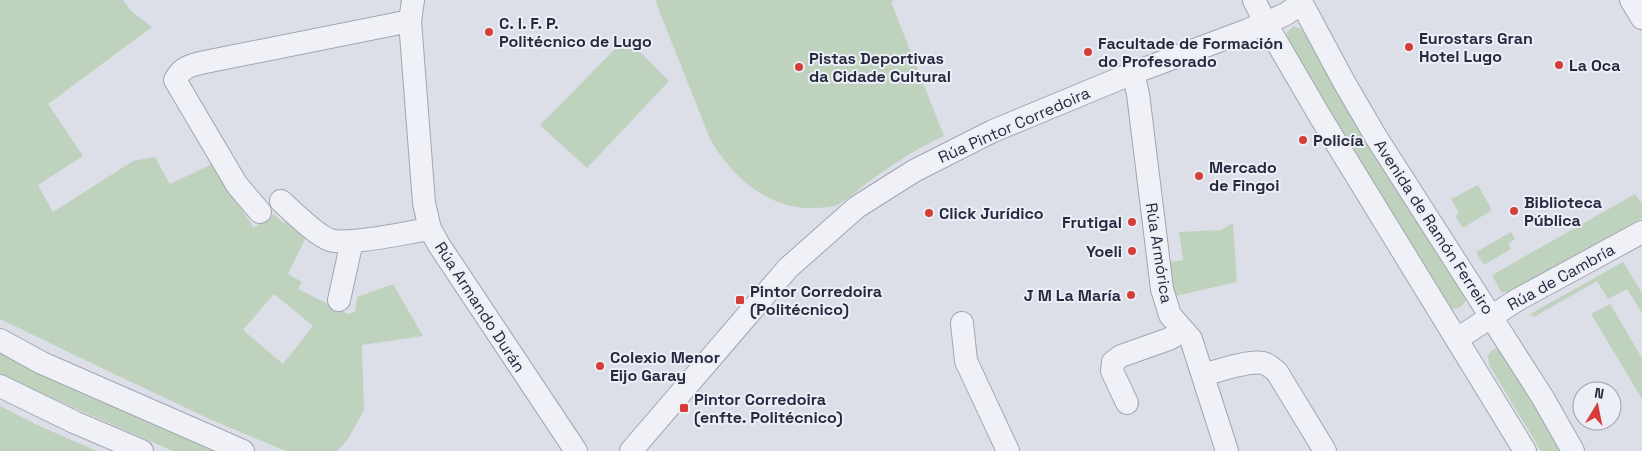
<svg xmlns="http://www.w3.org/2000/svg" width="1642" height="451" font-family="'Space Grotesk',sans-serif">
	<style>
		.green { fill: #bfd2be; fill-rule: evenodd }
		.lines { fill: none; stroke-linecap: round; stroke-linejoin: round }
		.minor-casing { stroke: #a2a5b2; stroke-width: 24 }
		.minor { stroke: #f0f1f6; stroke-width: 22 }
		.poi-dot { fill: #d63d39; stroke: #eceff6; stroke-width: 2 }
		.labels { text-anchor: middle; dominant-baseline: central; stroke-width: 4; stroke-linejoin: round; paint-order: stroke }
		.poi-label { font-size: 16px; font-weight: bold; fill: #262a3f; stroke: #eceff6; text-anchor: start }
		.street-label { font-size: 16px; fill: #262a3f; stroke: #eceff6 }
	</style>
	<rect width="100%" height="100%" fill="#dddfe8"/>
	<g class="green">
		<path d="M0,0H123L131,11L152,27L48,104L83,156L38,185L53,212L133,161L155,157L170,184L212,164L254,228L274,214L282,222L297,223L309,231L288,274L302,282L298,289L348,314L355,312L357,297L393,284L423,336L362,345L364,410L348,439L337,451H286L214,421L110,372L0,319ZM274,294L313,326L283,364L243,330Z"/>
		<path d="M655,0H894L891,2L944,136C919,147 897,162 875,177C865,184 845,202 835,206C826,208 814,208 804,208C762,204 731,175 710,139Z"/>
		<path d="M1294,26L1302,30L1448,267L1466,300C1463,307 1458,309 1450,309L1287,42V32Z"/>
		<path d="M626,38L669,81L587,168L540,125Z"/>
		<path d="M1478,185L1492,210L1463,228L1455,216L1459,213L1451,199Z"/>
		<path d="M1635,194L1642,204V218L1512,292H1501L1492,275Z"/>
		<path d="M1233,223L1237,282L1175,296L1170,262L1183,260L1179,232L1221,230Z"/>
		<path d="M1511,232L1515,239L1508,244L1511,249L1484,265L1476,252Z"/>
		<path d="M1623,262L1642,293V313L1627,289L1608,299L1597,281L1534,317L1530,314Z"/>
		<path d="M1610,304L1642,358V399L1591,314Z"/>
		<path d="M1499,348L1565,451H1541L1489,365L1488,355L1492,350Z"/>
		<path d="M0,352L92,398L221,451H173L22,385L0,373Z"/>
		<path d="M0,406L35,424L97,451H0Z"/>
	</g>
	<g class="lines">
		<g class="minor-casing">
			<g id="minor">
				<path d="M413,0L410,21L424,203L430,229L439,245L576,451"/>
				<path d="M1254,0L1265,22L1321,118L1525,451"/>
				<path d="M1300,0L1344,82L1376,137L1543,398L1573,451"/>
				<path d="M1631,0L1642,18"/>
				<path d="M1133,73L1138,94L1162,289L1170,315L1191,339L1227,451"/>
				<path d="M281,201C292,211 317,236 330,240C349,246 408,232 430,229"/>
				<path d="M260,212L237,185L175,80C182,67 191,65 205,62L410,21"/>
				<path d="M339,300L352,241"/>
				<path d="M962,323L966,361L1008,451"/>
				<path d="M1457,339L1517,300L1642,232"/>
				<path d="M0,340L42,363L243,451"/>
				<path d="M1203,375C1217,371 1249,360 1263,363C1268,364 1272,368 1277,372L1325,451"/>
				<path d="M0,386L74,422L142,451"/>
				<path d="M1127,403L1112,371L1113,362L1121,356L1169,339L1183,331"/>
				<path d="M631,451L788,268L857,207L914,171L993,131L1133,73L1248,30L1284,15L1301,4"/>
			</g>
		</g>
		<use href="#minor" class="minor"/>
	</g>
	<g class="poi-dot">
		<circle cx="489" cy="32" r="5"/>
		<circle cx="1409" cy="47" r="5"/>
		<circle cx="1088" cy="52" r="5"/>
		<circle cx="1559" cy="65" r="5"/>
		<circle cx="799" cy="67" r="5"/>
		<circle cx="1303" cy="140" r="5"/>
		<circle cx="1199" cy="176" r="5"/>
		<circle cx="1514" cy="211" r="5"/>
		<circle cx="929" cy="213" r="5"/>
		<circle cx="1132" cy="222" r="5"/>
		<circle cx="1132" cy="251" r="5"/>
		<circle cx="1131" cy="295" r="5"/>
		<rect x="735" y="295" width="10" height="10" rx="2.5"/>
		<circle cx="600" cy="366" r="5"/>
		<rect x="679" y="403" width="10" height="10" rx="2.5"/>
	</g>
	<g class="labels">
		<g class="poi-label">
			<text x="499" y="23">C. I. F. P.<tspan x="499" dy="18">Politécnico de Lugo</tspan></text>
			<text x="1419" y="38">Eurostars Gran<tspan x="1419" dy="18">Hotel Lugo</tspan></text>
			<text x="1098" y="43">Facultade de Formación<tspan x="1098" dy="18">do Profesorado</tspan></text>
			<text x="809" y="58">Pistas Deportivas<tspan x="809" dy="18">da Cidade Cultural</tspan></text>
			<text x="1569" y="65">La Oca</text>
			<text x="1313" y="140">Policía</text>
			<text x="1209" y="167">Mercado<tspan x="1209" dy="18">de Fingoi</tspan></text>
			<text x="1524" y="202">Biblioteca<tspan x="1524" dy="18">Pública</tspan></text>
			<text x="939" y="213">Click Jurídico</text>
			<text x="1122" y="222" text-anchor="end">Frutigal</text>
			<text x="1122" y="251" text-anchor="end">Yoeli</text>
			<text x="750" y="291">Pintor Corredoira<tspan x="750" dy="18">(Politécnico)</tspan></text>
			<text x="1121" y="295" text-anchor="end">J M La María</text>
			<text x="610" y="357">Colexio Menor<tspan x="610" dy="18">Eijo Garay</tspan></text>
			<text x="694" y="399">Pintor Corredoira<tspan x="694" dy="18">(enfte. Politécnico)</tspan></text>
		</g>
		<g class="street-label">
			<text transform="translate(1014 125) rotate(-24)">Rúa Pintor Corredoira</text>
			<text transform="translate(1434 227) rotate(57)">Avenida de Ramón Ferreiro</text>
			<text transform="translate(1159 253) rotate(81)">Rúa Armórica</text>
			<text transform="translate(1561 277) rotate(-29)">Rúa de Cambría</text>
			<text transform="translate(480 307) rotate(57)">Rúa Armando Durán</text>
		</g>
	</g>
	<g transform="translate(1597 406) rotate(10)"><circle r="24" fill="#eceff6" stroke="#9da0ad"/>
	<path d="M0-4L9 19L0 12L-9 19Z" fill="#d63d39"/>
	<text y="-8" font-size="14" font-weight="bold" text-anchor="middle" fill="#262a3f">N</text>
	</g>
</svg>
